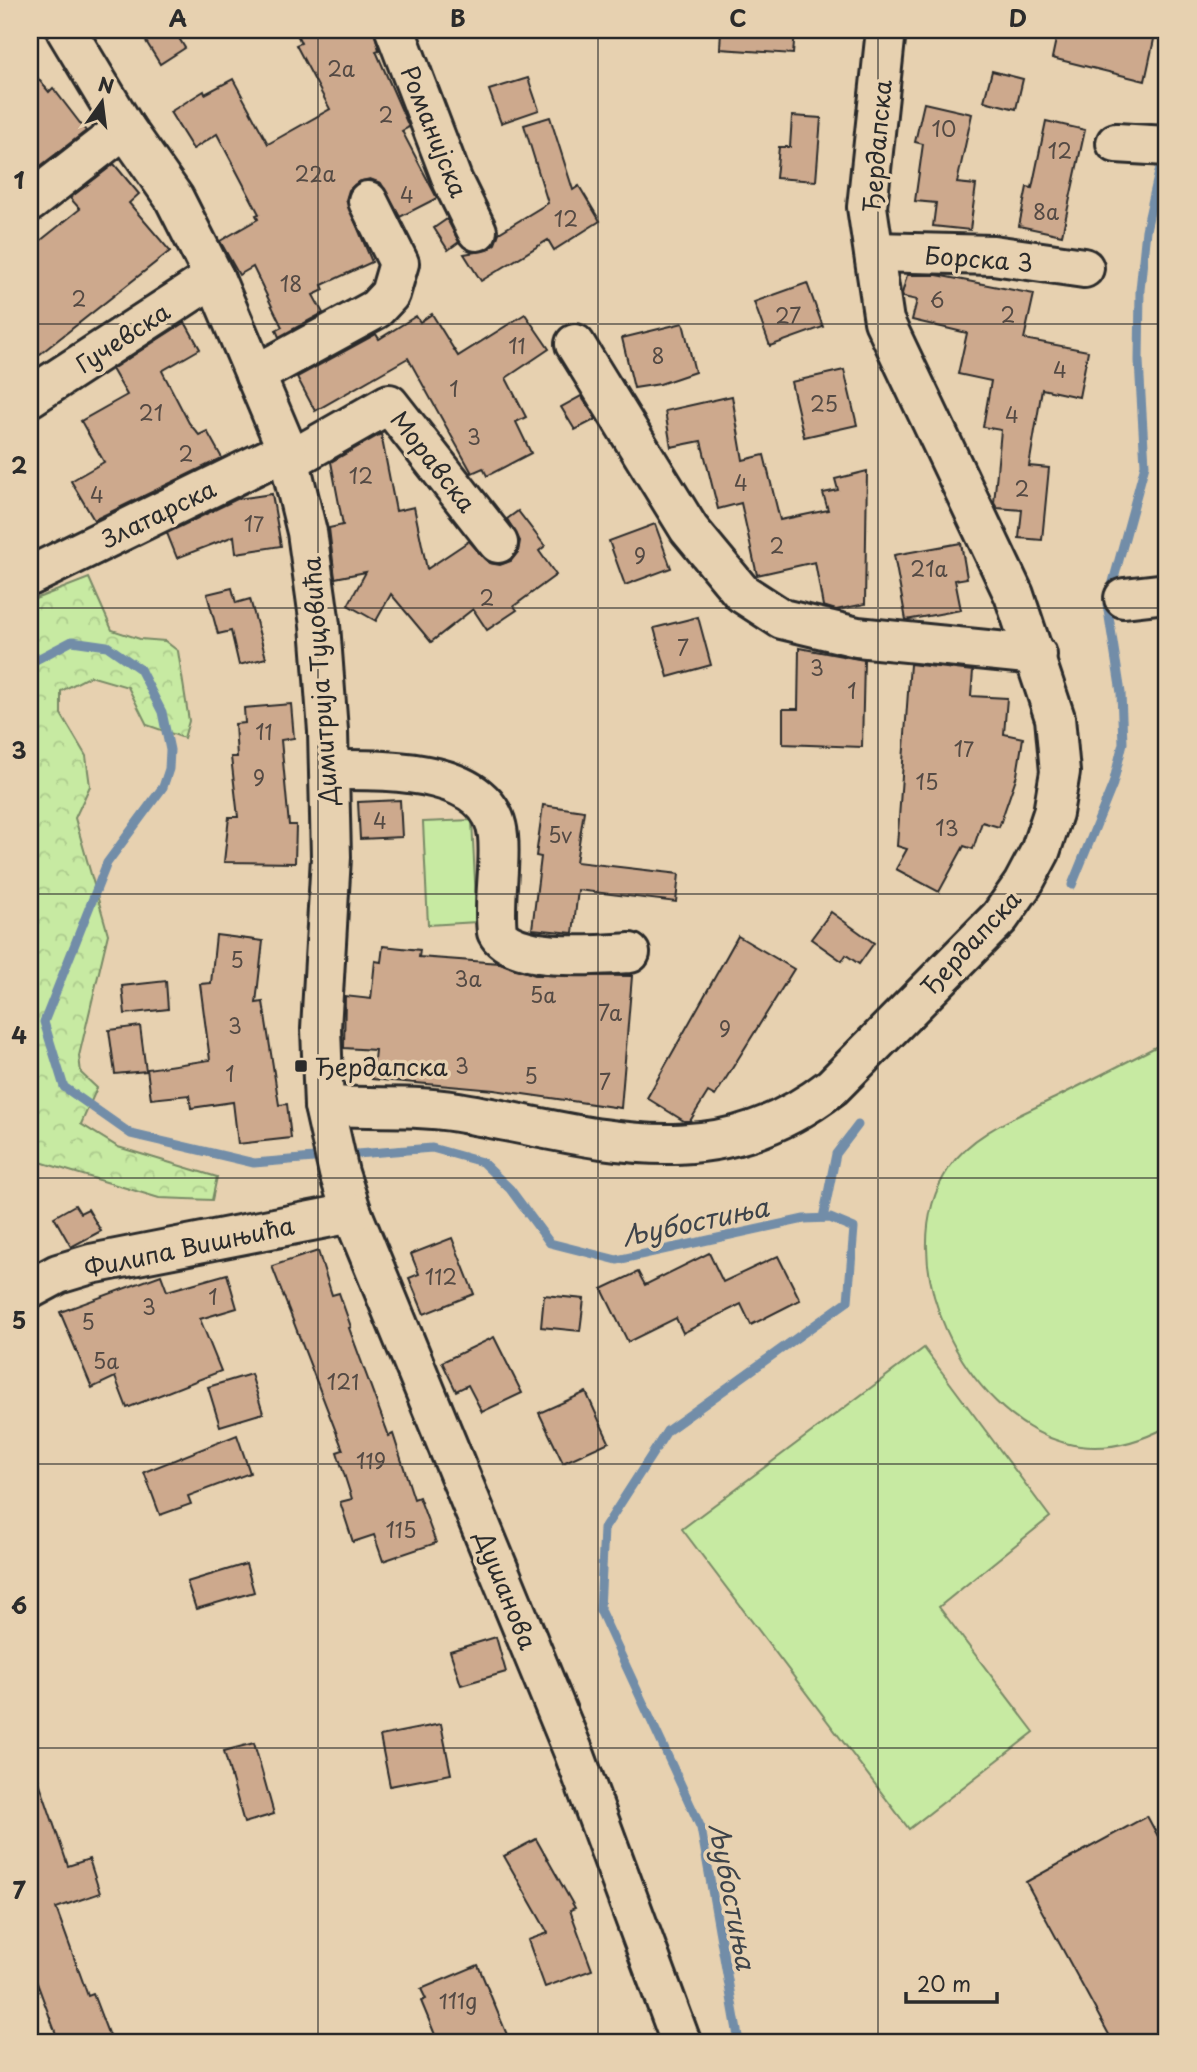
<svg xmlns="http://www.w3.org/2000/svg" width="1197" height="2072" font-family="'Playpen Sans',sans-serif">
	<style>
		.green { fill: #c7eaa2; stroke: #798a66; stroke-width: 2 }
		.forest { fill: url(#forest-crowns); stroke: #798a66; stroke-width: 2 }
		.lines { fill: none; stroke-linecap: round; stroke-linejoin: round }
		.stream { stroke: #728da8; stroke-width: 9 }
		.building { fill: #cda98d; stroke: #2b2b2b; stroke-width: 2 }
		.minor-casing { stroke: #2b2b2b; stroke-width: 44 }
		.minor { stroke: #e7d1b0; stroke-width: 38 }
		.grid { fill: none; stroke: #2b2b2b; stroke-width: 2; stroke-opacity: 0.55 }
		.poi-dot { fill: #2b2b2b; stroke: #e7d1b0; stroke-width: 2.5 }
		.labels { text-anchor: middle; dominant-baseline: central; stroke-width: 7; stroke-linejoin: round; paint-order: stroke }
		.number-label { font-size: 21px; fill: #544a44 }
		.street-label { font-size: 24px; fill: #2b2b2b; stroke: #e7d1b0 }
		.poi-label { font-size: 24px; fill: #2b2b2b; stroke: #e7d1b0; text-anchor: start }
		.water-label { font-size: 26px; font-style: italic; fill: #3d434a; stroke: #e7d1b0 }
		.neatline { fill: none; stroke: #2b2b2b; stroke-width: 2.5 }
		.grid-label { font-size: 23px; text-anchor: middle; font-weight: bold; fill: #2b2b2b }
	</style>
	<defs>
		<pattern id="forest-crowns" width="20" height="18" patternUnits="userSpaceOnUse" patternTransform="scale(1.75)"><rect width="20" height="18" fill="#c7eaa2"/><path d="M2 6a3 3 0 1 1 6 0M12 15a3 3 0 1 1 6 0" fill="none" stroke="#abc98c"/></pattern>
	</defs>
	<rect width="100%" height="100%" fill="#e7d1b0"/>
	<filter id="ink" filterUnits="userSpaceOnUse"><feTurbulence type="fractalNoise" baseFrequency=".0143" numOctaves="2"/><feDisplacementMap in="SourceGraphic" scale="14" xChannelSelector="R" yChannelSelector="G"/><feConvolveMatrix kernelMatrix="1 2 1 2 8 2 1 2 1" color-interpolation-filters="sRGB"/></filter>
	<g filter="url(#ink)">
		<g class="green">
			<path d="M472,820L477,922L428,925L423,822Z"/>
			<path d="M1167,1041V1427C1135,1444 1101,1453 1065,1443C965,1416 887,1260 949,1168C973,1132 1021,1115 1059,1096C1095,1078 1131,1060 1167,1041Z"/>
			<path d="M924,1348L1050,1517L939,1607L1034,1732L909,1829L682,1529Z"/>
		</g>
		<path class="forest" d="M89,578L112,630L140,639L165,641L178,651L189,721L184,738L147,725L128,687L90,676L61,691V714L86,756L90,786L75,818L108,934L79,1056L81,1073L97,1088L81,1124L118,1147L217,1177L212,1200L159,1198L30,1159V601Z"/>
		<g class="lines">
			<g class="stream">
				<path d="M30,663L72,641L107,646L140,669L162,712L170,750L169,769L163,787L107,863L44,1022L64,1087L131,1134L254,1163L326,1157"/>
				<path d="M1072,885L1113,784L1123,743L1121,693L1107,604L1145,465L1139,361L1140,290L1146,230L1163,154"/>
				<path d="M344,1155L432,1148L482,1162L510,1189L550,1243L617,1260L804,1219L830,1218L854,1228L848,1301L667,1431L604,1529L600,1610L701,1828L739,2042"/>
				<path d="M823,1218L836,1154L858,1125"/>
			</g>
		</g>
		<g class="building">
			<path d="M139,30H174L185,48L160,64Z"/>
			<path d="M295,30H374L379,50L376,51L409,127L402,131L437,198L400,217L381,183L370,179L358,182L349,190L346,200L372,262L322,285L324,290L313,295L323,313L279,337L276,330L282,327L253,267L239,275L220,241L258,219L256,215L259,214L217,134L193,149L170,112L204,91L205,94L233,79L268,144L330,109L296,45L301,43Z"/>
			<path d="M721,30H795L793,54L720,49Z"/>
			<path d="M1058,30H1156L1145,81L1052,58Z"/>
			<path d="M30,69L49,92L53,88L86,131L30,174Z"/>
			<path d="M992,71L1023,79L1016,109L984,101Z"/>
			<path d="M528,78L539,110L501,123L489,90Z"/>
			<path d="M924,103L972,114L957,183L976,185L970,230L933,226L936,203L915,201L923,144L915,142Z"/>
			<path d="M792,116L821,118L816,181L776,178L779,147H790Z"/>
			<path d="M550,117L573,190L579,186L600,221L554,250L548,240L481,281L464,254L487,250L495,244L499,233L548,203L524,125Z"/>
			<path d="M1046,121L1085,130L1062,235L1019,226L1027,187L1032,188Z"/>
			<path d="M114,164L139,194L129,203L170,251L30,362V249L80,209L70,198Z"/>
			<path d="M447,219L459,242L448,250L434,228Z"/>
			<path d="M907,275H937L1034,294L1024,339L1088,351L1079,397L1042,389L1029,466L1049,468L1042,540L1019,538L1022,510L997,508L994,503L1001,430L983,427L991,381L958,374L967,333L912,320L917,300L903,297L902,294Z"/>
			<path d="M807,283L823,327L770,346L754,302Z"/>
			<path d="M432,314L458,356L525,314L549,349L506,378L526,417L516,422L531,453L487,476L483,468L472,473L408,358L315,411L297,377L376,334L379,339L416,316L420,322Z"/>
			<path d="M185,322L200,349L162,371L189,423L199,435L207,431L222,458L94,520L71,481L104,462L81,421L127,395L112,369Z"/>
			<path d="M683,323L695,372L660,384L634,388L622,338Z"/>
			<path d="M844,370L857,425L804,437L791,382Z"/>
			<path d="M581,396L596,419L575,430L561,407Z"/>
			<path d="M732,396L743,460L764,455L780,520L828,510L823,493L838,490L835,479L867,471L865,604L836,610L823,606L815,562L757,575L741,503L718,509L701,441L671,447L665,411Z"/>
			<path d="M381,434L396,511L414,507L427,569L469,541L489,563L500,565L511,561L518,552L520,541L507,519L518,511L545,546L539,551L556,575L514,606L517,610L487,630L473,609L431,642L391,594L376,621L348,605L366,572L335,578L329,528L343,525L331,462Z"/>
			<path d="M272,494L281,546L236,553L234,536L177,558L167,533L237,499Z"/>
			<path d="M655,524L671,568L625,585L609,541Z"/>
			<path d="M961,543L967,578L955,580L961,610L906,620L894,555Z"/>
			<path d="M232,588L236,603L250,599L266,658L239,665L231,631L218,634L207,594Z"/>
			<path d="M698,617L711,665L668,677L654,628Z"/>
			<path d="M799,648L864,660L862,747L783,744V709H798Z"/>
			<path d="M910,664L973,671L971,696L1007,698L1004,734L1023,738L1017,775L999,827L982,822L973,849L964,846L939,892L896,869L907,849L897,846Z"/>
			<path d="M291,704L294,738L281,740L289,825H296L295,863L224,862L229,817H238L231,757H237L235,724L245,723L244,708Z"/>
			<path d="M400,800L402,837L360,839L358,802Z"/>
			<path d="M543,805L584,811L576,862L679,874L676,902L578,890L573,933L532,929L541,857L536,856Z"/>
			<path d="M831,912L874,943L859,964L846,955L842,961L811,939Z"/>
			<path d="M216,935L263,941L256,1003L263,1002L279,1105L287,1104L291,1138L238,1144L233,1102L191,1108L189,1095L151,1099L147,1069L210,1060L200,984L211,983Z"/>
			<path d="M738,936L794,969L715,1096L708,1092L690,1121H684L647,1098Z"/>
			<path d="M383,946L420,950L419,957L500,963L535,975L632,976L621,1108L494,1090L372,1079L375,1050L344,1048L345,996L371,999L375,961L381,962Z"/>
			<path d="M166,981L168,1009L125,1014L122,986Z"/>
			<path d="M140,1026L146,1071L115,1074L109,1030Z"/>
			<path d="M75,1205L80,1213L88,1209L101,1231L71,1247L54,1217Z"/>
			<path d="M452,1238L474,1294L424,1314L409,1278L419,1274L411,1254Z"/>
			<path d="M318,1251L332,1295L339,1293L351,1327L349,1328L389,1436L393,1434L414,1499L419,1497L436,1543L383,1561L374,1535L353,1542L340,1502L352,1499L337,1452L343,1450L272,1266Z"/>
			<path d="M709,1253L723,1282L778,1256L800,1300L751,1325L741,1304L683,1333L676,1318L628,1342L602,1289L638,1272L645,1285Z"/>
			<path d="M227,1274L237,1308L200,1319L221,1371L127,1408L115,1377L92,1388L60,1312L161,1275L167,1291Z"/>
			<path d="M544,1295L584,1299L580,1331L541,1327Z"/>
			<path d="M494,1337L522,1393L482,1412L468,1385L456,1391L442,1362Z"/>
			<path d="M251,1374L263,1413L220,1426L208,1387Z"/>
			<path d="M586,1392L609,1442L563,1463L539,1413Z"/>
			<path d="M237,1435L250,1473L188,1496L191,1504L160,1515L144,1472Z"/>
			<path d="M246,1564L254,1592L196,1609L187,1582Z"/>
			<path d="M496,1637L506,1672L461,1685L450,1651Z"/>
			<path d="M441,1724L451,1774L390,1786L380,1736Z"/>
			<path d="M254,1743L274,1814L244,1823L224,1751Z"/>
			<path d="M30,1767H34L68,1866L89,1859L100,1893L56,1908L88,1996L93,1994L109,2036L92,2042H59L30,1964Z"/>
			<path d="M1147,1816L1167,1853V2042H1113L1026,1882Z"/>
			<path d="M536,1839L575,1908L570,1910L592,1970L545,1987L528,1940L548,1933L504,1856Z"/>
			<path d="M478,1965L510,2042H438L421,2001L426,1999L421,1989Z"/>
		</g>
		<g class="lines">
			<g class="minor-casing">
				<g id="minor">
					<path d="M66,30L125,128L174,198L214,277L287,450L307,532L320,625L328,731L331,857L321,1029L324,1106L339,1173L352,1213L574,1753L681,2042"/>
					<path d="M395,30L453,182L477,231"/>
					<path d="M1116,143L1167,146"/>
					<path d="M30,202L125,128"/>
					<path d="M874,252L993,255L1084,268"/>
					<path d="M575,344L689,529L742,593L782,619L857,637L1037,655"/>
					<path d="M255,375L376,309L390,294L399,263L368,201"/>
					<path d="M30,397L214,277"/>
					<path d="M289,461L389,404L498,543"/>
					<path d="M30,576L287,450"/>
					<path d="M1124,598L1167,593"/>
					<path d="M329,770C381,770 492,766 498,836C501,868 493,900 497,932C512,963 600,955 630,953"/>
					<path d="M324,1106C368,1108 415,1105 458,1112C594,1135 710,1182 832,1087L1000,917L1023,884L1040,852L1053,813L1060,772L1055,718L1014,595L884,321L867,207L886,30"/>
					<path d="M30,1289L58,1274L91,1264L352,1213"/>
				</g>
			</g>
			<use href="#minor" class="minor"/>
		</g>
	</g>
	<path class="grid" d="M318,30V2042M598,30V2042M878,30V2042M30,324H1167M30,608H1167M30,894H1167M30,1178H1167M30,1464H1167M30,1748H1167"/>
	<rect class="poi-dot" x="294" y="1059" width="14" height="14" rx="3.5"/>
	<g class="labels">
		<g class="number-label">
			<text x="341" y="68">2a</text>
			<text x="386" y="114">2</text>
			<text x="944" y="128">10</text>
			<text x="1060" y="150">12</text>
			<text x="315" y="173">22a</text>
			<text x="407" y="194">4</text>
			<text x="1046" y="211">8a</text>
			<text x="566" y="218">12</text>
			<text x="291" y="283">18</text>
			<text x="79" y="298">2</text>
			<text x="937" y="299">6</text>
			<text x="1008" y="314">2</text>
			<text x="788" y="315">27</text>
			<text x="517" y="345">11</text>
			<text x="658" y="355">8</text>
			<text x="1060" y="369">4</text>
			<text x="454" y="388">1</text>
			<text x="824" y="403">25</text>
			<text x="151" y="412">21</text>
			<text x="1012" y="414">4</text>
			<text x="474" y="436">3</text>
			<text x="186" y="453">2</text>
			<text x="361" y="475">12</text>
			<text x="741" y="482">4</text>
			<text x="1022" y="488">2</text>
			<text x="97" y="494">4</text>
			<text x="254" y="523">17</text>
			<text x="777" y="545">2</text>
			<text x="640" y="555">9</text>
			<text x="929" y="568">21a</text>
			<text x="487" y="597">2</text>
			<text x="683" y="647">7</text>
			<text x="817" y="667">3</text>
			<text x="852" y="690">1</text>
			<text x="264" y="731">11</text>
			<text x="964" y="748">17</text>
			<text x="259" y="777">9</text>
			<text x="927" y="781">15</text>
			<text x="380" y="820">4</text>
			<text x="947" y="827">13</text>
			<text x="560" y="834">5v</text>
			<text x="237" y="959">5</text>
			<text x="468" y="978">3a</text>
			<text x="543" y="994">5a</text>
			<text x="610" y="1012">7a</text>
			<text x="235" y="1025">3</text>
			<text x="725" y="1028">9</text>
			<text x="462" y="1065">3</text>
			<text x="230" y="1073">1</text>
			<text x="531" y="1075">5</text>
			<text x="605" y="1081">7</text>
			<text x="441" y="1276">112</text>
			<text x="213" y="1296">1</text>
			<text x="149" y="1306">3</text>
			<text x="88" y="1321">5</text>
			<text x="106" y="1360">5a</text>
			<text x="343" y="1381">121</text>
			<text x="371" y="1460">119</text>
			<text x="401" y="1529">115</text>
			<text x="458" y="2000">111g</text>
		</g>
		<g class="street-label">
			<text transform="translate(435 131) rotate(68)">Романијска</text>
			<text transform="translate(876 146) rotate(-85)">Ђердапска</text>
			<text transform="translate(979 258) rotate(4)">Борска 3</text>
			<text transform="translate(122 337) rotate(-33)">Гучевска</text>
			<text transform="translate(434 461) rotate(52)">Моравска</text>
			<text transform="translate(158 513) rotate(-26)">Златарска</text>
			<text transform="translate(319 681) rotate(-94)">Димитрија Туцовића</text>
			<text transform="translate(970 942) rotate(-47)">Ђердапска</text>
			<text transform="translate(189 1246) rotate(-12)">Филипа Вишњића</text>
			<text transform="translate(507 1590) rotate(68)">Душанова</text>
		</g>
		<g class="poi-label">
			<text x="315" y="1066">Ђердапска</text>
		</g>
		<g class="water-label">
			<text transform="translate(695 1221) rotate(-12)">Љубостиња</text>
			<text transform="translate(733 1896) rotate(79)">Љубостиња</text>
		</g>
	</g>
	<rect width="1197" height="2072" fill="none" stroke="#e7d1b0" stroke-width="77"/>
	<g transform="translate(102 102) rotate(14)" stroke="#e7d1b0" stroke-width="5" paint-order="stroke">
	<path d="M0-5L12 26L0 18L-12 26Z" fill="#2b2b2b"/>
	<text y="-10" font-size="19" font-weight="bold" text-anchor="middle" fill="#2b2b2b">N</text>
	</g>
	<path d="M906 1992v10h91v-10" fill="none" stroke="#2b2b2b" stroke-width="3.5"/>
	<text x="917" y="1992" font-size="21" fill="#2b2b2b" stroke="#e7d1b0" stroke-width="5" paint-order="stroke">20 m</text>
	<rect x="38" y="38" width="1120" height="1996" class="neatline"/>
	<g class="grid-label">
		<text x="178" y="27">A</text>
		<text x="458" y="27">B</text>
		<text x="738" y="27">C</text>
		<text x="1018" y="27">D</text>
		<text x="19" y="189">1</text>
		<text x="19" y="474">2</text>
		<text x="19" y="759">3</text>
		<text x="19" y="1044">4</text>
		<text x="19" y="1329">5</text>
		<text x="19" y="1614">6</text>
		<text x="19" y="1899">7</text>
	</g>
</svg>
